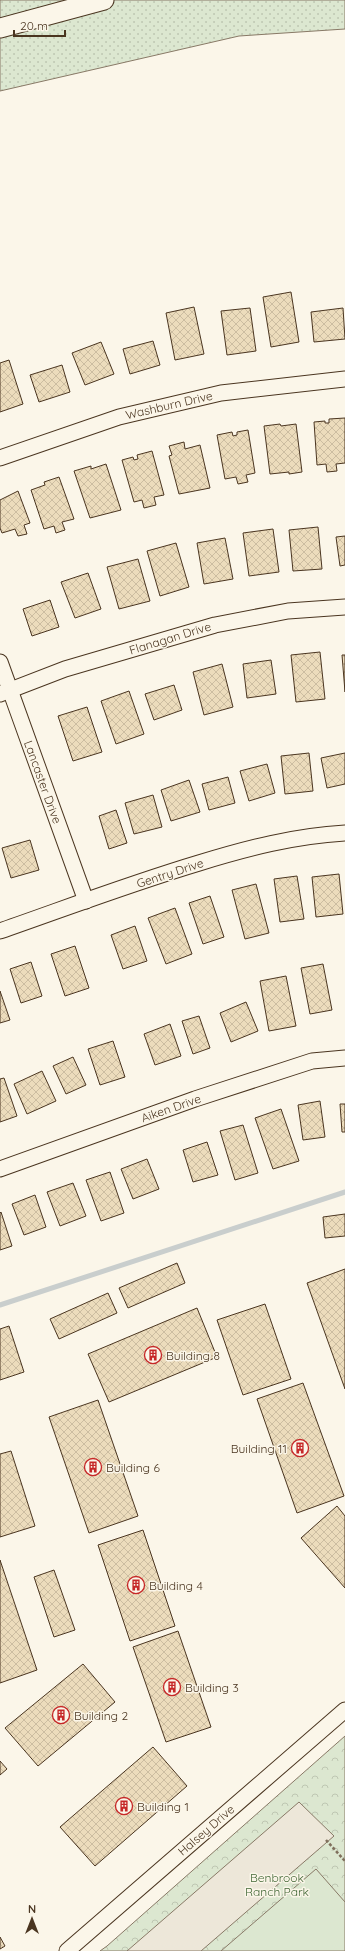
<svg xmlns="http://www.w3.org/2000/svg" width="345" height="1951" font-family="Quicksand,sans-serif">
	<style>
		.grass { fill: url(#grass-dots); stroke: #887966 }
		.park { fill: url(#park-crowns); stroke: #887966 }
		.pitch { fill: #dce7d0; stroke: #887966 }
		.parking { fill: #ede7d9; stroke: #887966 }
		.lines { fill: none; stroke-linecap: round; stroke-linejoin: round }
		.stream { stroke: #c9cecd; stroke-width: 5 }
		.building { fill: url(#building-cross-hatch); stroke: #4a3520 }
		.minor-casing { stroke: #4a3520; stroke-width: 17 }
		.tertiary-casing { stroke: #4a3520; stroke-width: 21 }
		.path { stroke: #7f6f5c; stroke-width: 2.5; stroke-dasharray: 3 2; stroke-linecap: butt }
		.minor { stroke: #fbf6e9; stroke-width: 15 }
		.tertiary { stroke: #fbf6e9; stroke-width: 19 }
		.labels { text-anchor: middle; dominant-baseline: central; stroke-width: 3; stroke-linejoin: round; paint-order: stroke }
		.street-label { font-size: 12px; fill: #4a3520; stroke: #fbf6e9 }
		.poi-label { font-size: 12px; fill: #4a3520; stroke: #fbf6e9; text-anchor: start }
		.park-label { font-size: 12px; fill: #436837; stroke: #fbf6e9 }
	</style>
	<defs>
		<pattern id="grass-dots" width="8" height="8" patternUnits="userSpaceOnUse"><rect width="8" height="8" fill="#dce7d0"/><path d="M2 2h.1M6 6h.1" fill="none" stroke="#bec7b2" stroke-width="1.8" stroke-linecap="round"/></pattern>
		<pattern id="park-crowns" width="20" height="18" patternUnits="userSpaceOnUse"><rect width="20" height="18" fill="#dce7d0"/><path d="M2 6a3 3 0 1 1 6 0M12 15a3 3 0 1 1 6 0" fill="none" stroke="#bec7b2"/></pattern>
		<pattern id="building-cross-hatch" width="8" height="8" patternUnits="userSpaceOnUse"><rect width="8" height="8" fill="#ecdcbc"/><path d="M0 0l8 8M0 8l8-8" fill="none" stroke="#ccbda1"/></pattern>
	</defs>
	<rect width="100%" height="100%" fill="#fbf6e9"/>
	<path class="grass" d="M0,0H345V29L239,36L0,91Z"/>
	<path class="park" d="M345,1736V1951H100L107,1946Z"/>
	<path class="pitch" d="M316,1869L345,1902V1951H221Z"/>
	<path class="parking" d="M299,1802L334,1836L201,1951H127Z"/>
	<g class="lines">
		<path class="stream" d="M0,1305L345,1192"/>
	</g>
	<g class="building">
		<path d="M291,292L299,342L271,347L263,297Z"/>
		<path d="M194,307L204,354L175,360L166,313Z"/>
		<path d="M250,308L256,351L227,355L221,311Z"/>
		<path d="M343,308L345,339L314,342L311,312Z"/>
		<path d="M153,341L160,365L130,374L123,349Z"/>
		<path d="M101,342L114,374L85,385L72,353Z"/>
		<path d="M9,360L23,404L0,412V363Z"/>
		<path d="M62,365L70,392L39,402L30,375Z"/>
		<path d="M345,418V463L336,464L337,471L327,472L326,464L317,465L314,422L325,421V423H329V419Z"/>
		<path d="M280,424L281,426L296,424L302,472L289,474V472L270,474L264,426Z"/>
		<path d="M248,430L255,473L246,475L248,482L238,484L236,477L225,479L217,435L232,432L233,436L237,435V432Z"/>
		<path d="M184,442L185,449L200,445L210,488L179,494L169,456L172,455L169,446Z"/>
		<path d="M152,451L164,495L154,497L156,505L144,508L142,500L134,502L122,460L133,457L134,460L138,459L137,455Z"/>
		<path d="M106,464L121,510L90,518L74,471L91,466V469Z"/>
		<path d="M59,477L74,519L62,522L65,530L56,533L54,526L44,529L31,490L45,485L44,482Z"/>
		<path d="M18,491L30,523L24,525L27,534L18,536L15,529L2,533L0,528V500Z"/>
		<path d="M318,527L322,569L293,571L289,530Z"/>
		<path d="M273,529L279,572L249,576L243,533Z"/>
		<path d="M345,536V565L340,566L336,537Z"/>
		<path d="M225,538L233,579L204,584L197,543Z"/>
		<path d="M176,543L189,587L160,596L147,551Z"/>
		<path d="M138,559L150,601L119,609L107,567Z"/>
		<path d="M88,573L101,609L75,618L61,582Z"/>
		<path d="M50,600L59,627L32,636L23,609Z"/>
		<path d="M320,652L325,699L296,702L291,655Z"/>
		<path d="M342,655H345V692Z"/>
		<path d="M271,660L276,694L247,698L243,664Z"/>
		<path d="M222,664L233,707L204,715L193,672Z"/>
		<path d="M174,685L182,710L154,720L145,694Z"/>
		<path d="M129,691L144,734L116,744L101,701Z"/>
		<path d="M87,707L102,752L73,761L58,716Z"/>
		<path d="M309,753L313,791L285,794L281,756Z"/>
		<path d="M345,753V784L327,788L321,758Z"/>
		<path d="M267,764L275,793L249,801L240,771Z"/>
		<path d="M228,777L235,803L209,810L202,784Z"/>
		<path d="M189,780L200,812L171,821L161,790Z"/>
		<path d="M153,795L162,827L134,834L125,803Z"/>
		<path d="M116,810L127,843L109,849L99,816Z"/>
		<path d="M30,840L39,870L11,878L2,848Z"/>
		<path d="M339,874L343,914L316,917L312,877Z"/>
		<path d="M297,876L304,919L280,922L274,879Z"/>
		<path d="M256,884L269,933L245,939L232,890Z"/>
		<path d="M210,896L224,937L203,944L189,903Z"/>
		<path d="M175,908L192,954L166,964L148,918Z"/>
		<path d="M135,926L147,961L123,969L111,935Z"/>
		<path d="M75,946L89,988L65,996L51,954Z"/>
		<path d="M31,962L42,996L21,1003L10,969Z"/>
		<path d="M323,964L332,1010L310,1014L301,968Z"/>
		<path d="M286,976L296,1026L269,1031L260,981Z"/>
		<path d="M0,991L10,1020L0,1023Z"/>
		<path d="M246,1002L258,1031L231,1042L220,1013Z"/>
		<path d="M199,1016L210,1048L193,1054L182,1021Z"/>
		<path d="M170,1024L181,1056L155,1065L144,1034Z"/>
		<path d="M113,1041L125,1077L100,1085L88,1049Z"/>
		<path d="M73,1057L86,1085L66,1094L53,1066Z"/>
		<path d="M42,1071L56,1101L27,1114L14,1084Z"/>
		<path d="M4,1078L17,1116L0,1122V1079Z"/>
		<path d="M320,1101L325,1137L303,1140L298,1105Z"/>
		<path d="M340,1104H345V1132H342Z"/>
		<path d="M281,1109L299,1161L273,1169L255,1118Z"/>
		<path d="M243,1125L258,1173L235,1180L220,1131Z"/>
		<path d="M207,1142L218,1175L193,1182L183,1150Z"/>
		<path d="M147,1159L159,1189L133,1199L121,1169Z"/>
		<path d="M110,1172L124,1213L101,1221L86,1180Z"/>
		<path d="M73,1183L86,1216L60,1226L47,1192Z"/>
		<path d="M35,1195L46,1227L24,1235L12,1204Z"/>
		<path d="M1,1212L12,1246L0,1250V1213Z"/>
		<path d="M345,1214V1236L325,1238L323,1217Z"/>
		<path d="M177,1263L185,1283L128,1308L119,1288Z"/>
		<path d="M345,1269V1389L307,1283Z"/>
		<path d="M108,1293L117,1313L59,1339L50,1319Z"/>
		<path d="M265,1304L291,1379L243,1395L217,1320Z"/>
		<path d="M197,1308L217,1357L109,1402L88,1354Z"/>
		<path d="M9,1326L24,1372L0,1380V1329Z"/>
		<path d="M303,1383L344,1496L297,1513L257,1399Z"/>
		<path d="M98,1400L138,1516L89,1533L49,1417Z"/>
		<path d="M11,1451L35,1526L0,1537V1454Z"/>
		<path d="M337,1506L345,1516V1588L301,1538Z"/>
		<path d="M143,1530L175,1626L130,1641L98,1545Z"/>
		<path d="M0,1560L37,1670L0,1683Z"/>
		<path d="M54,1570L75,1630L54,1637L34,1577Z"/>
		<path d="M178,1631L211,1727L166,1742L133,1647Z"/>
		<path d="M83,1664L115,1702L38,1766L5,1728Z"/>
		<path d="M153,1747L187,1786L95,1866L60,1827Z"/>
		<path d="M0,1761L7,1769L0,1775Z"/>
		<path d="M0,1937L5,1946L0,1949Z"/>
	</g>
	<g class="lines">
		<g class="minor-casing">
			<g id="minor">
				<path d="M0,458L119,417L221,393L345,379"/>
				<path d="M0,662L86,901"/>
				<path d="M0,694L65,669L215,625L288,611L345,607"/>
				<path d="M0,931C66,908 132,883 199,863C248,848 294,836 345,833"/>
				<path d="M0,1169L195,1099L312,1061L345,1058"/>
				<path d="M67,1951L345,1710"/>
			</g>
		</g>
		<g class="tertiary-casing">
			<path id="tertiary" d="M0,28L104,0"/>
		</g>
		<path class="path" d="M326,1840L345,1861"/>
		<use href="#minor" class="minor"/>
		<use href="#tertiary" class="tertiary"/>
	</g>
	<defs>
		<g id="building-ring" transform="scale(0.9)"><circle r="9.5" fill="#fbf6e9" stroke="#c62828" stroke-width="1.5"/><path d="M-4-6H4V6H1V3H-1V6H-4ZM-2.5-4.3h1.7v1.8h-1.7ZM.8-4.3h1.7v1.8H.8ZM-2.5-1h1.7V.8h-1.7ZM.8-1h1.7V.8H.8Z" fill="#c62828"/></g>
	</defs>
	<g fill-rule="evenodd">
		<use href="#building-ring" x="153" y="1355"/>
		<use href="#building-ring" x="300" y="1448"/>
		<use href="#building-ring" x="93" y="1467"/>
		<use href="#building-ring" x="136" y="1585"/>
		<use href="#building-ring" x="172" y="1687"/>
		<use href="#building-ring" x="61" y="1715"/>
		<use href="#building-ring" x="124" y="1806"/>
	</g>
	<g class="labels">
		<g class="street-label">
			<text transform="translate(169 405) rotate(-13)">Washburn Drive</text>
			<text transform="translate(170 638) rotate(-17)">Flanagan Drive</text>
			<text transform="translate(43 782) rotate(70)">Lancaster Drive</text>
			<text transform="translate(170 873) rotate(-18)">Gentry Drive</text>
			<text transform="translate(171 1108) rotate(-19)">Aiken Drive</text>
			<text transform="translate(206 1830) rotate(-41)">Halsey Drive</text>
		</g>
		<g class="poi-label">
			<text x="166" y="1355">Building 8</text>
			<text x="287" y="1448" text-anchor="end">Building 11</text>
			<text x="106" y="1467">Building 6</text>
			<text x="149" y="1585">Building 4</text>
			<text x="185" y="1687">Building 3</text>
			<text x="74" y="1715">Building 2</text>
			<text x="137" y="1806">Building 1</text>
		</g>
		<g class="park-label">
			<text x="277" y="1877">Benbrook<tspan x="277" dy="14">Ranch Park</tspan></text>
		</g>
	</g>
	<g transform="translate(32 1919)" stroke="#fbf6e9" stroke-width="3" paint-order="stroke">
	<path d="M0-3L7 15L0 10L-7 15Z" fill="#4a3520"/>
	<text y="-6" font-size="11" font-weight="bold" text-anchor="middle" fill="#4a3520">N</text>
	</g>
	<path d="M14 30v6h51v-6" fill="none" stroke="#4a3520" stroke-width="2"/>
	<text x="20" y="30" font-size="12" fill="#4a3520" stroke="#fbf6e9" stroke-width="3" paint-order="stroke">20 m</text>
</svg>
